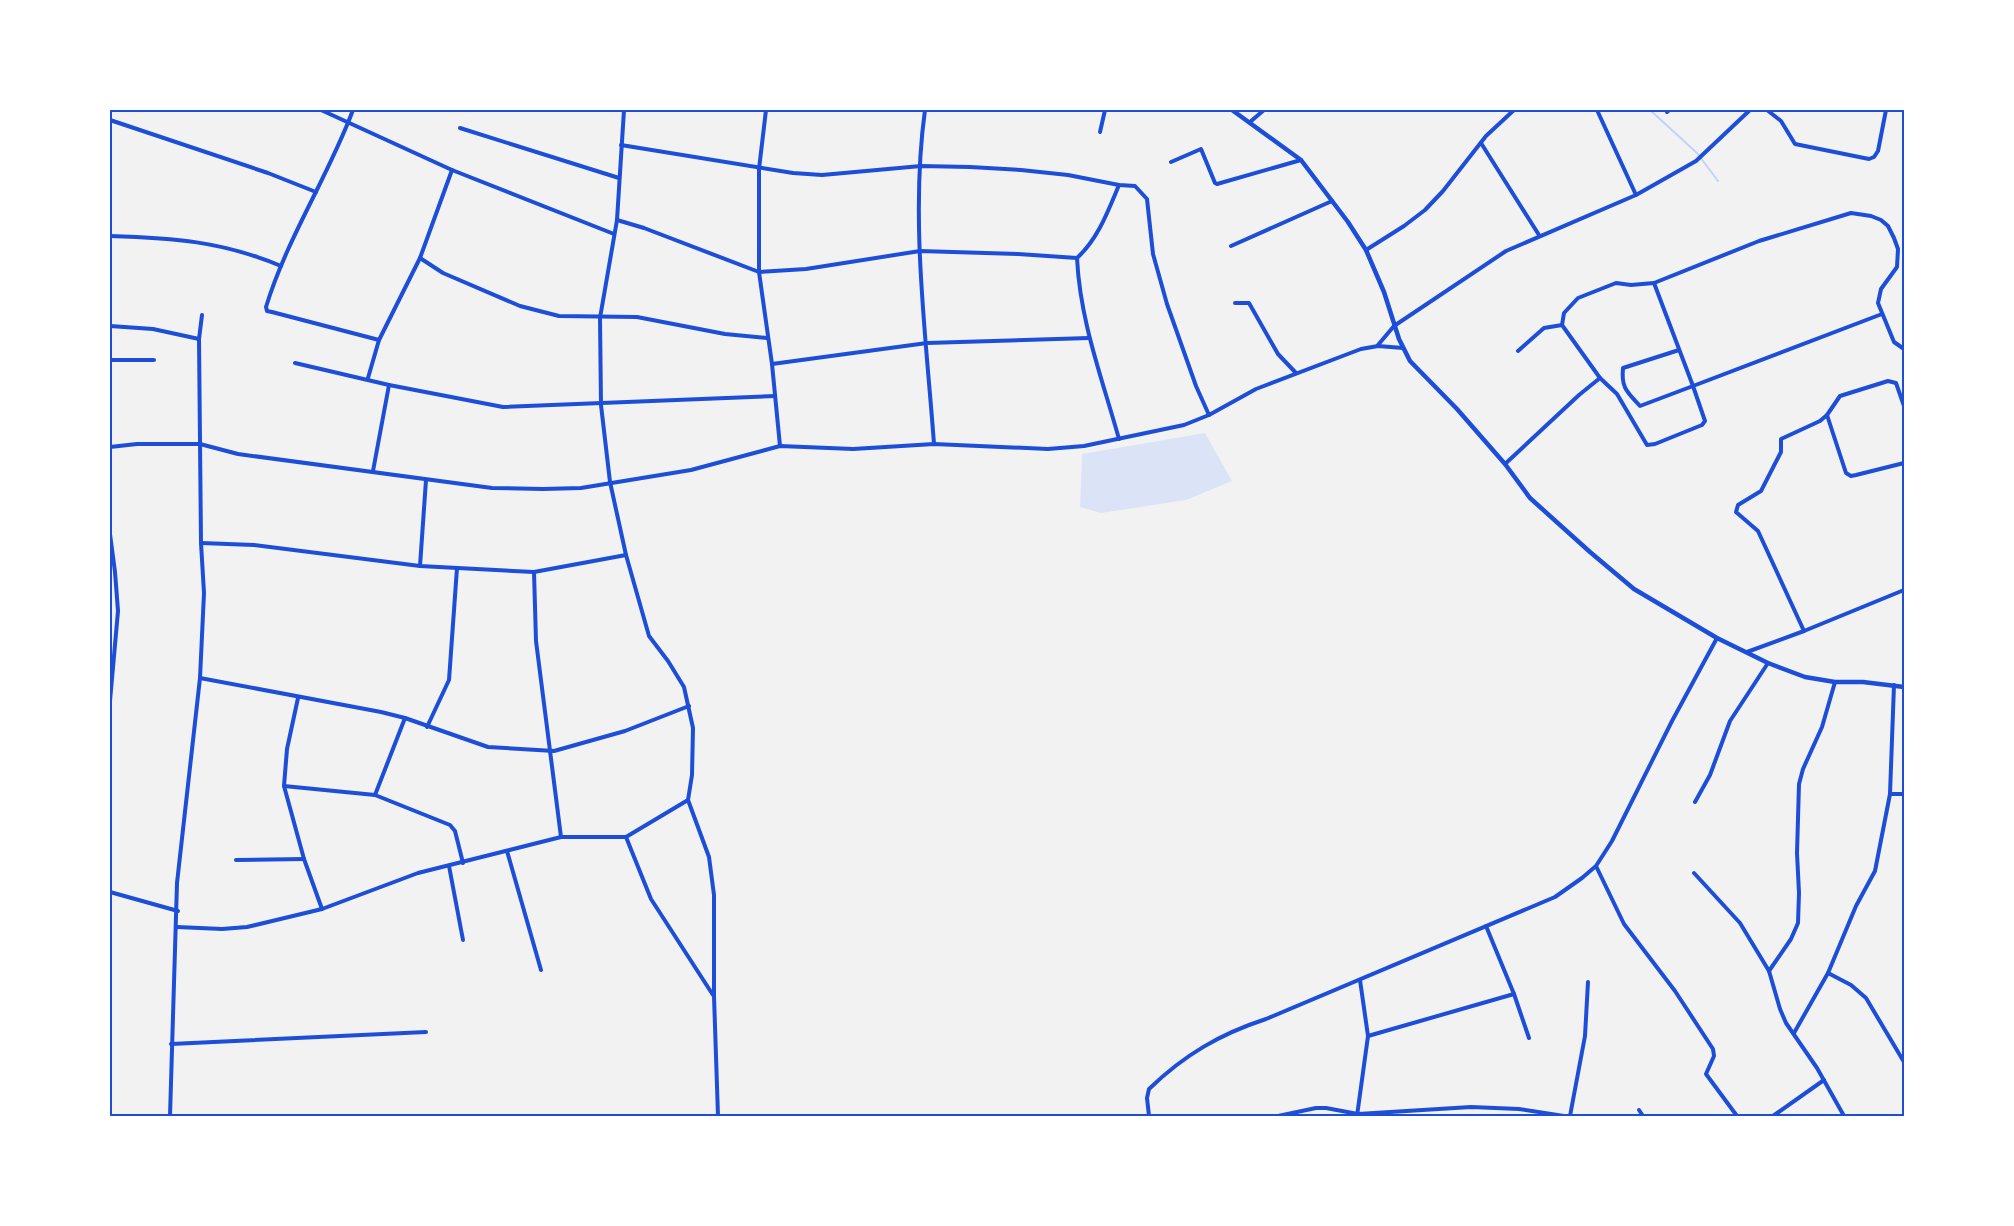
<svg xmlns="http://www.w3.org/2000/svg" width="2014" height="1226" font-family="'Sofia Sans Condensed',sans-serif">
	<style>
		.green { fill: #dbe4f7 }
		.lines { fill: none; stroke-linecap: round; stroke-linejoin: round }
		.stream { stroke: #bfd3fe; stroke-width: 2 }
		.minor { stroke: #1d4ed8; stroke-width: 4 }
		.tertiary { stroke: #1d4ed8; stroke-width: 4.5 }
		.neatline { fill: none; stroke: #1d4ed8; stroke-width: 2 }
	</style>
	<rect width="100%" height="100%" fill="#f2f2f2"/>
	<path class="green" d="M1205,433L1232,481L1186,500L1101,513L1080,507L1082,454Z"/>
	<g class="lines">
		<path class="stream" d="M1650,110L1697,153L1718,181"/>
		<g class="minor">
			<path d="M321,110L452,170L614,234"/>
			<path d="M353,110C328,177 287,238 266,307L267,311L272,312L379,340"/>
			<path d="M624,110L617,220L600,318L601,405L610,482L626,555L649,636L668,661L684,687L693,728L692,775L688,800L709,857L714,895V996L718,1116"/>
			<path d="M766,110L759,169V272L772,364L780,446"/>
			<path d="M925,110C910,218 926,335 934,444"/>
			<path d="M1597,110L1636,195"/>
			<path d="M1767,110L1781,121L1795,144L1869,159L1874,157L1878,151L1886,110"/>
			<path d="M1667,112L1669,110"/>
			<path d="M110,120L268,173L316,192"/>
			<path d="M1250,122L1264,110"/>
			<path d="M460,128L619,178"/>
			<path d="M1100,132L1105,110"/>
			<path d="M1481,143L1539,235"/>
			<path d="M621,145L793,173L822,175L921,166L970,167L1021,170L1068,175L1119,185L1135,186L1147,199L1153,254L1167,304L1196,386L1209,415"/>
			<path d="M1171,162L1201,149L1215,183L1217,184L1301,160"/>
			<path d="M617,220L644,228L759,272L806,269L920,251L1018,254L1077,258"/>
			<path d="M110,236C172,238 222,241 281,266"/>
			<path d="M1231,246L1332,201"/>
			<path d="M1366,250L1404,226L1425,210L1443,191L1486,136L1514,110"/>
			<path d="M420,258L443,273L520,306L559,316L637,317L725,334L767,338"/>
			<path d="M1654,283L1693,386L1640,406C1627,392 1621,388 1623,368L1679,350"/>
			<path d="M1235,303H1249L1278,354L1296,373"/>
			<path d="M110,326L153,329L199,339"/>
			<path d="M1378,345L1394,326L1506,251L1636,195L1696,161L1750,110"/>
			<path d="M1518,351L1544,328L1562,325"/>
			<path d="M110,360H154"/>
			<path d="M295,363L389,385L503,407L775,396"/>
			<path d="M772,364L927,343L1089,338"/>
			<path d="M368,378L379,340L420,258L452,170"/>
			<path d="M1600,378L1617,394L1647,445L1655,444L1702,425L1705,421L1693,386L1882,314"/>
			<path d="M1827,415L1846,473L1851,476L1856,475L1904,463"/>
			<path d="M1119,439C1102,378 1080,321 1077,258C1098,239 1108,211 1119,185"/>
			<path d="M110,447L137,444H200L238,454L492,488L543,489L581,488L691,470L780,446L853,449L934,444L1048,449L1084,446L1184,425L1209,415L1256,389L1361,349L1378,346L1403,348"/>
			<path d="M1505,464L1579,395L1600,378L1562,325L1564,313L1578,298L1616,283L1631,285L1654,283L1759,241L1851,213L1871,216L1881,220L1888,226L1894,238L1898,249L1897,267L1881,289L1878,303L1894,342L1904,349"/>
			<path d="M373,471L389,385"/>
			<path d="M110,534L115,572L118,611L110,701"/>
			<path d="M201,543L254,545L420,566L534,572L626,555"/>
			<path d="M420,566L426,480"/>
			<path d="M534,572L536,641L561,837"/>
			<path d="M1804,631L1758,531L1736,512L1738,505L1761,491L1781,452V439L1820,421L1827,415L1840,396L1888,381L1896,383L1904,406"/>
			<path d="M1747,652L1804,631L1904,590"/>
			<path d="M200,678L381,712L405,718L488,747L554,751L625,731L689,706"/>
			<path d="M298,698L287,749L284,786L304,859L322,909"/>
			<path d="M427,727L449,680L457,568"/>
			<path d="M284,786L375,795L405,718"/>
			<path d="M1890,794H1904"/>
			<path d="M375,795L450,825L455,831L463,863"/>
			<path d="M1695,802L1710,775L1730,721L1768,663"/>
			<path d="M626,837L651,899L713,995"/>
			<path d="M507,851L541,970"/>
			<path d="M236,860L304,859"/>
			<path d="M449,866L463,940"/>
			<path d="M1596,866L1624,924L1675,991L1713,1049L1714,1056L1706,1074L1737,1116"/>
			<path d="M1694,873L1740,923L1769,971L1780,1009L1786,1023L1817,1068L1844,1116"/>
			<path d="M110,892L178,911"/>
			<path d="M1486,926L1514,994L1529,1038"/>
			<path d="M177,927L222,929L247,927L322,909L418,873L561,837H626L688,800"/>
			<path d="M1769,971L1791,939L1798,923L1799,893L1797,853L1799,784L1803,769L1822,727L1835,682"/>
			<path d="M1828,973L1851,985L1866,998L1904,1062"/>
			<path d="M1794,1033L1828,973L1856,906L1875,871L1890,794L1894,685"/>
			<path d="M1368,1036L1514,994"/>
			<path d="M171,1044L426,1032"/>
			<path d="M1639,1110L1643,1116"/>
			<path d="M170,1116L177,883L200,678L204,593L201,543L199,339L202,315"/>
			<path d="M1149,1116L1147,1098L1149,1089C1184,1055 1220,1034 1266,1019L1555,897L1582,878L1596,866L1612,841L1672,721L1717,638"/>
			<path d="M1278,1116L1316,1108H1326L1358,1114L1471,1107L1519,1109L1564,1116"/>
			<path d="M1357,1116L1368,1036L1360,980"/>
			<path d="M1570,1116L1585,1036L1588,982"/>
			<path d="M1773,1116L1824,1080"/>
		</g>
		<path class="tertiary" d="M1232,110L1301,160L1348,222L1366,250L1384,292L1399,339L1410,361L1457,409L1505,464L1530,498L1590,552L1634,589L1717,638L1768,663L1805,677L1835,682H1863L1904,687"/>
	</g>
	<rect width="2014" height="1226" fill="none" stroke="#ffffff" stroke-width="222"/>
	<rect x="111" y="111" width="1792" height="1004" class="neatline"/>
</svg>
